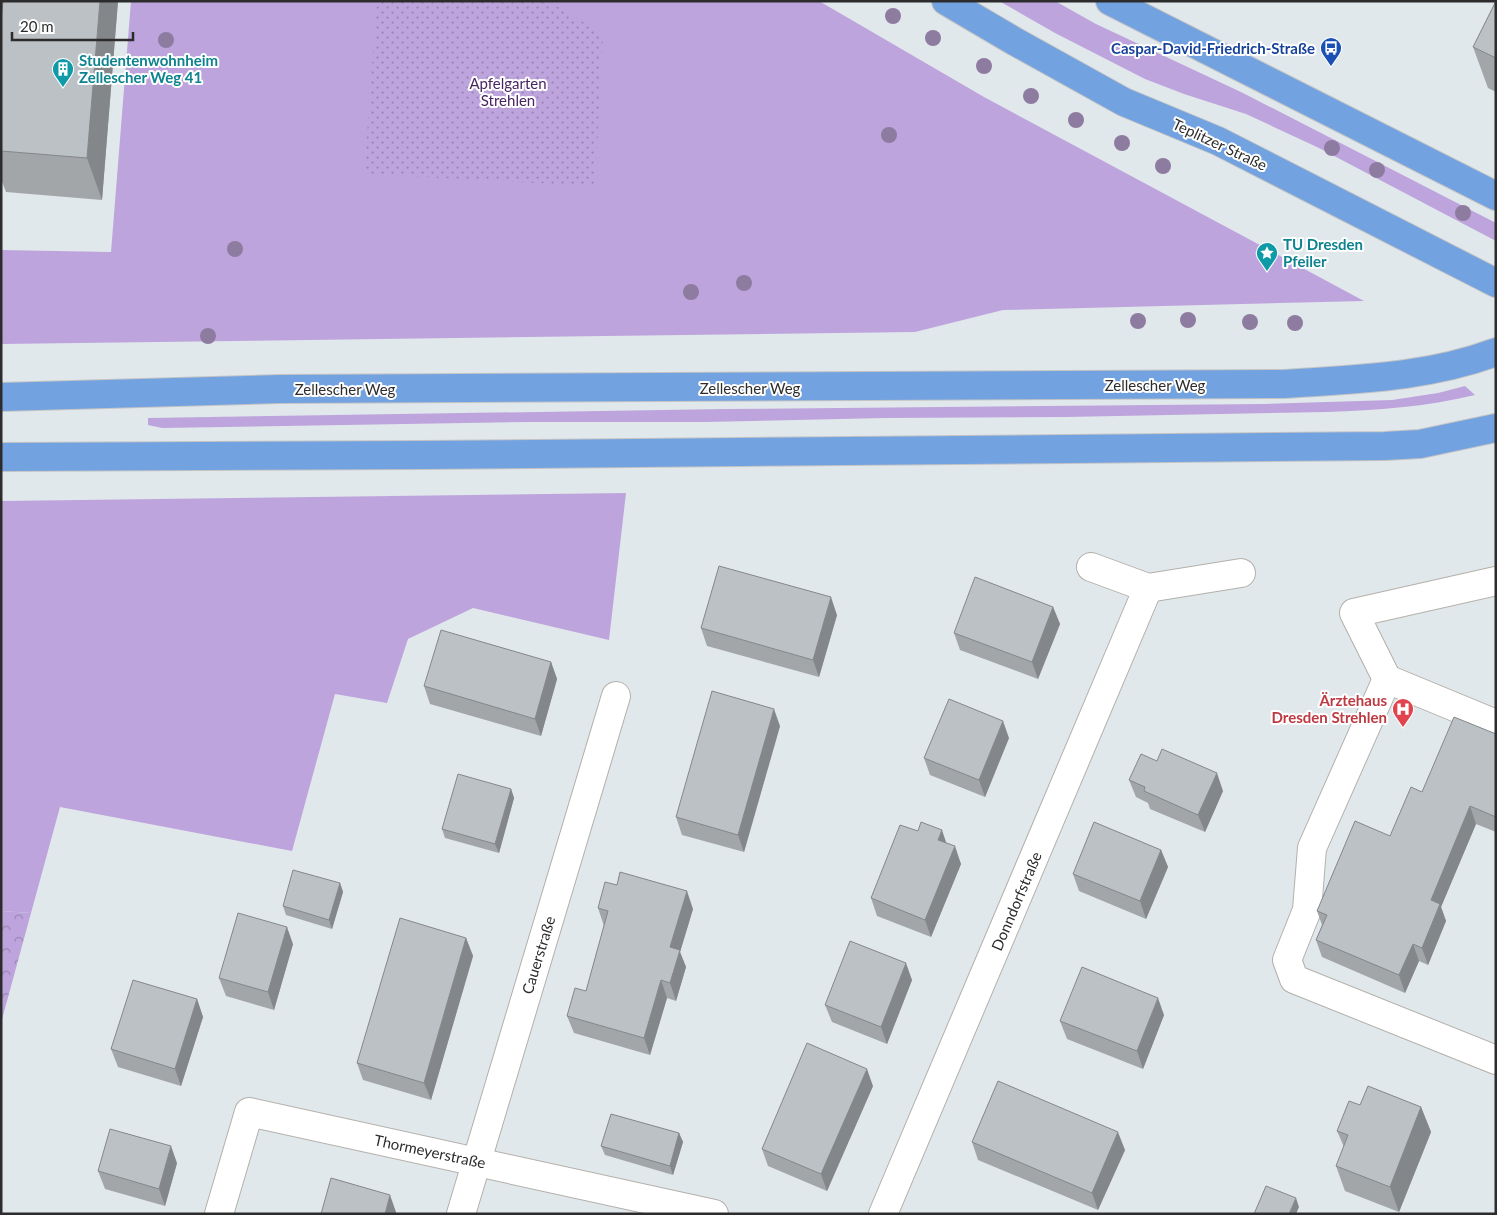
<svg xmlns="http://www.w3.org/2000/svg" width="1497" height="1215" font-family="Lato,sans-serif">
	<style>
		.grass { fill: #bea4dc }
		.forest { fill: url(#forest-crowns) }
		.park { fill: url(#park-dots) }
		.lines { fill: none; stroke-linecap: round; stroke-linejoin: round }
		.minor-casing { stroke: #b3b0aa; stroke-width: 30 }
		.major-casing { stroke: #c4c4c4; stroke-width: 30 }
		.minor { stroke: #fff; stroke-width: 28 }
		.major { stroke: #72a2e0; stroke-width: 28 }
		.tree { fill: #8d7ca0 }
		.wall { fill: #a2a6a9 }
		.shaded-wall { fill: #84878a }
		.building { fill: #bcc1c5; stroke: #84878a }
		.labels { text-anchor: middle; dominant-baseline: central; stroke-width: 4; stroke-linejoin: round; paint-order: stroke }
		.transit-label { font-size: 15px; font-weight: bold; fill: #164399; stroke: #fff; text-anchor: end }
		.culture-label { font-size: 15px; font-weight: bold; fill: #0d838f; stroke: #fff; text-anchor: start }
		.park-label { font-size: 15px; fill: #492462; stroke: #fff }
		.street-label { font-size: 15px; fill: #2c2c2c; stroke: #fff }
		.health-label { font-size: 15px; font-weight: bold; fill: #be3a42; stroke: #fff; text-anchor: end }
	</style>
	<defs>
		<pattern id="forest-crowns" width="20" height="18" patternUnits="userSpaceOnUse" patternTransform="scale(1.25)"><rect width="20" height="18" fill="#bea4dc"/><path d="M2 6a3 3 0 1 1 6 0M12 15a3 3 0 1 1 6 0" fill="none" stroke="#9b86b3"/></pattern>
		<pattern id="park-dots" width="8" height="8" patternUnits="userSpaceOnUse" patternTransform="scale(1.25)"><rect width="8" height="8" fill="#bea4dc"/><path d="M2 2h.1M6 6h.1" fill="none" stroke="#9b86b3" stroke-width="1.8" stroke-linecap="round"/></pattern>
	</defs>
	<rect width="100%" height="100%" fill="#e1e8ec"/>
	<g class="grass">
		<path d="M131,1H819L984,97L1364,301L1003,310L915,332L1,344V250L111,252Z"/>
		<path d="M999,1H1055L1096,24L1243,93L1496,223V241L1319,148L1246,114L1184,94L1145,79L1055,33Z"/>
		<path d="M1465,386L1475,395C1426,407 1377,410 1327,412L1066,417L885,418L705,422H530L162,428L148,425V418L724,409L1264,404L1392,400L1438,393Z"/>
		<path d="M626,493L609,640L473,608L408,639L387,703L335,694L292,851L60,807L31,913L1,911V501Z"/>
	</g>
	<path class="forest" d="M1,911L31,913L1,1023Z"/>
	<path class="park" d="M377,1H548L603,34L595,186L364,174Z"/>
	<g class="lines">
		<g class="minor-casing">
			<g id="minor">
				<path d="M1091,567L1148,588L1241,573"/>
				<path d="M1496,581L1354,613L1387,679L1496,724"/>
				<path d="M1387,679L1312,848L1307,910L1287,960L1294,979L1496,1060"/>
				<path d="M219,1214L249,1112L714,1214"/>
				<path d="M461,1214L616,696"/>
				<path d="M883,1214L1148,588"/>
			</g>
		</g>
		<g class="major-casing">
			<g id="major">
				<path d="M946,1L1014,41L1124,102L1218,141L1496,283"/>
				<path d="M1110,1L1496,196"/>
				<path d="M1,397L280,389L1283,384C1356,379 1426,378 1496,352"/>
				<path d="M1,457L421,455L1385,446L1420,444L1496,428"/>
			</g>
		</g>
		<use href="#minor" class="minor"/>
		<use href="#major" class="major"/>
	</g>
	<g class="tree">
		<circle cx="893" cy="16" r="8"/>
		<circle cx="933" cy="38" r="8"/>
		<circle cx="166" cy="40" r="8"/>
		<circle cx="984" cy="66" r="8"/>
		<circle cx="1031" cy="96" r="8"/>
		<circle cx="1076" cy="120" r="8"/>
		<circle cx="889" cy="135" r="8"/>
		<circle cx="1122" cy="143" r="8"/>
		<circle cx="1332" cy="148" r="8"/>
		<circle cx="1163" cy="166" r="8"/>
		<circle cx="1377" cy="170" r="8"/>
		<circle cx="1463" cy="213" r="8"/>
		<circle cx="235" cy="249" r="8"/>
		<circle cx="744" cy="283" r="8"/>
		<circle cx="691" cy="292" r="8"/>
		<circle cx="1188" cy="320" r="8"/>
		<circle cx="1138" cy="321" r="8"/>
		<circle cx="1250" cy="322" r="8"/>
		<circle cx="1295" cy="323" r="8"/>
		<circle cx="208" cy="336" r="8"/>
	</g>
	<g class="wall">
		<path d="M3,1H118L102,200L6,192L1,179V18Z"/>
		<path d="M1496,1V92L1488,88L1473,47Z"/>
		<path d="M1053,607L1060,624L1038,679L960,650L954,633Z"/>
		<path d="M837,615L819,677L707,646L701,628Z"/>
		<path d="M551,662L557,679L541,736L430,704L424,686Z"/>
		<path d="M780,726L744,852L682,835L676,817Z"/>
		<path d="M1496,734V832L1476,824L1441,907L1446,921L1428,965L1419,961L1405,993L1322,957L1316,940L1322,925L1317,911L1390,836L1422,792Z"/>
		<path d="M1009,738L985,797L930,775L924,758Z"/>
		<path d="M1129,780L1223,791L1205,832L1150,809L1148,803L1136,797Z"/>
		<path d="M511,789L514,798L499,853L445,838L442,829Z"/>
		<path d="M947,843L961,864L931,937L877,916L871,898Z"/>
		<path d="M1161,850L1168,867L1146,919L1079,891L1073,874Z"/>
		<path d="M340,883L343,892L332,929L286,915L283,906Z"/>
		<path d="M598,908L693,909L680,952L686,967L676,1001L667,998L650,1055L574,1033L567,1016L586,991L604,926Z"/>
		<path d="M466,938L473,956L431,1100L363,1080L357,1063Z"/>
		<path d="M293,944L274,1010L226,996L219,978Z"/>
		<path d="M912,980L887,1044L832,1022L825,1005Z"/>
		<path d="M197,999L203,1017L181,1086L118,1067L111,1049Z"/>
		<path d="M1164,1015L1143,1069L1067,1039L1060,1021Z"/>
		<path d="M873,1086L827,1191L768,1166L762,1149Z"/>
		<path d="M1360,1105L1421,1107L1431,1132L1399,1212L1345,1191L1336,1166L1344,1147L1337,1131Z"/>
		<path d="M679,1133L683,1142L673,1175L605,1155L601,1146Z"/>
		<path d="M972,1142L1125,1150L1098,1210L978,1160Z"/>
		<path d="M177,1163L165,1206L105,1189L98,1171Z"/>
	</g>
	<g class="shaded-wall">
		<path d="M100,1H118L102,200L87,158Z"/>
		<path d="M831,597L837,615L819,677L813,660Z"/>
		<path d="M1053,607L1060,624L1038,679L1032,662Z"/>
		<path d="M551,662L557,679L541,736L535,719Z"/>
		<path d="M774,709L780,726L744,852L738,835Z"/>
		<path d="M1003,721L1009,738L985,797L979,780Z"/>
		<path d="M1217,773L1223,791L1205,832L1198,815Z"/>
		<path d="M511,789L514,798L499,853L495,844Z"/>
		<path d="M1470,806L1476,824L1441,907L1446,921L1428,965L1422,948L1431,900Z"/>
		<path d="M942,830L948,848L938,840Z"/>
		<path d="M955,846L961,864L931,937L925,920Z"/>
		<path d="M1161,850L1168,867L1146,919L1140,901Z"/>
		<path d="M340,883L343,892L332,929L329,920Z"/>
		<path d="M687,891L693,909L680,952L686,967L676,1001L670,983V947Z"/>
		<path d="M287,927L293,944L274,1010L268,992Z"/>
		<path d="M466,938L473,956L431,1100L424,1083Z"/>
		<path d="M1413,944L1419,961L1405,993L1399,975Z"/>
		<path d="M906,963L912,980L887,1044L881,1027Z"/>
		<path d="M661,980L667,998L650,1055L644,1038Z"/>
		<path d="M1158,998L1164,1015L1143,1069L1137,1051Z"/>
		<path d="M197,999L203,1017L181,1086L175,1069Z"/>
		<path d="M867,1069L873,1086L827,1191L821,1174Z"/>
		<path d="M1421,1107L1431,1132L1399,1212L1390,1187Z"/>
		<path d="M1118,1132L1125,1150L1098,1210L1092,1193Z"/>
		<path d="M679,1133L683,1142L673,1175L670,1166Z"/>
		<path d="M171,1146L177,1163L165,1206L159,1189Z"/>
		<path d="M390,1195L396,1212V1214H385Z"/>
		<path d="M1296,1198L1299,1207L1296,1214H1289Z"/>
	</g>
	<g class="building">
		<path d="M3,1H100L87,158L1,151V18Z"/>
		<path d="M1496,1V58L1473,47Z"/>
		<path d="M719,566L831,597L813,660L701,628Z"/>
		<path d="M975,577L1053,607L1032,662L954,633Z"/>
		<path d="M441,630L551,662L535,719L424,686Z"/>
		<path d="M712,691L774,709L738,835L676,817Z"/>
		<path d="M949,699L1003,721L979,780L924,758Z"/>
		<path d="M1454,717L1496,734V817L1470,806L1431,900L1440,904L1422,948L1413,944L1399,975L1316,940L1327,915L1317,911L1355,821L1390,836L1411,787L1422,792Z"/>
		<path d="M1162,749L1217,773L1198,815L1144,791L1145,787L1129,780L1141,754L1157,761Z"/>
		<path d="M458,774L511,789L495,844L442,829Z"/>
		<path d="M921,822L942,830L938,840L955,846L925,920L871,898L900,825L918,831Z"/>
		<path d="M1094,822L1161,850L1140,901L1073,874Z"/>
		<path d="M293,870L340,883L329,920L283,906Z"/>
		<path d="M620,872L687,891L670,947L680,950L670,983L661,980L644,1038L567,1016L575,988L586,991L608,911L598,908L605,882L617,885Z"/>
		<path d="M238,913L287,927L268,992L219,978Z"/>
		<path d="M400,918L466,938L424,1083L357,1063Z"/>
		<path d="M850,941L906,963L881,1027L825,1005Z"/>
		<path d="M1082,967L1158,998L1137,1051L1060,1021Z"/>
		<path d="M133,980L197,999L175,1069L111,1049Z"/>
		<path d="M807,1043L867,1069L821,1174L762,1149Z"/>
		<path d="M998,1081L1118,1132L1092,1193L972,1142Z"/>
		<path d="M1368,1086L1421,1107L1390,1187L1336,1166L1348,1135L1337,1131L1349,1101L1360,1105Z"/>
		<path d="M611,1114L679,1133L670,1166L601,1146Z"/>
		<path d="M110,1129L171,1146L159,1189L98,1171Z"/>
		<path d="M331,1178L390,1195L385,1214H321Z"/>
		<path d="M1266,1186L1296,1198L1289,1214H1254Z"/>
	</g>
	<defs>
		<g id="bus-pin" transform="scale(1.125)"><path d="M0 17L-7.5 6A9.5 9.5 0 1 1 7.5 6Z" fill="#1a4fb4" stroke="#fff"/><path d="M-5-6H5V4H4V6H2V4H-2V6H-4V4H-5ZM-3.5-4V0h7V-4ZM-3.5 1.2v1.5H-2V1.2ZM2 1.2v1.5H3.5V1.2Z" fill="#fff"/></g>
		<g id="building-pin" transform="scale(1.125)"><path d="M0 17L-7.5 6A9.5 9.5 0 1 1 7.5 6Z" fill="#0f9aa8" stroke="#fff"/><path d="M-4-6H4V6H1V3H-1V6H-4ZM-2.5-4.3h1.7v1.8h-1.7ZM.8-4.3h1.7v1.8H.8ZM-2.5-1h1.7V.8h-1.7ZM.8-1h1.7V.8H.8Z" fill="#fff"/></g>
		<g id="sight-pin" transform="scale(1.125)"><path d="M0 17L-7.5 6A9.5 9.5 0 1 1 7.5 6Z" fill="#0f9aa8" stroke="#fff"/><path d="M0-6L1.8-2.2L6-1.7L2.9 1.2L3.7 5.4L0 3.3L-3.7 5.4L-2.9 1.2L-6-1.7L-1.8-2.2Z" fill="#fff"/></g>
		<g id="hospital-pin" transform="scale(1.125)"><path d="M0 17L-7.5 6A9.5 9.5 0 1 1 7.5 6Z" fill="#e0444e" stroke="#fff"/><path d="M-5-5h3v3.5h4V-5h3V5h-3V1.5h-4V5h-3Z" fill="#fff"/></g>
	</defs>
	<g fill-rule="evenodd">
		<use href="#bus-pin" x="1331" y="48"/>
		<use href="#building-pin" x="63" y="69"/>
		<use href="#sight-pin" x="1267" y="253"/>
		<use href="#hospital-pin" x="1403" y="709"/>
	</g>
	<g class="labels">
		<g class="transit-label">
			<text x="1315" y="48">Caspar-David-Friedrich-Straße</text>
		</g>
		<g class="culture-label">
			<text x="79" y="60">Studentenwohnheim<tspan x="79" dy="17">Zellescher Weg 41</tspan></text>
			<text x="1283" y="244">TU Dresden<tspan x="1283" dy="17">Pfeiler</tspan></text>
		</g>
		<g class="park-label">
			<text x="508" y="83">Apfelgarten<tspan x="508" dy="17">Strehlen</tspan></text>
		</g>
		<g class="street-label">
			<text transform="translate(1220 144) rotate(25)">Teplitzer Straße</text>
			<text x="1155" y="385">Zellescher Weg</text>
			<text x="750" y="388">Zellescher Weg</text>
			<text x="345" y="389">Zellescher Weg</text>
			<text transform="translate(1016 901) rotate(-67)">Donndorfstraße</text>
			<text transform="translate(538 955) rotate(-73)">Cauerstraße</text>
			<text transform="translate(430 1151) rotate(12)">Thormeyerstraße</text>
		</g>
		<g class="health-label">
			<text x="1387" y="700">Ärztehaus<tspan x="1387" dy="17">Dresden Strehlen</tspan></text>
		</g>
	</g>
	<rect width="1497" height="1215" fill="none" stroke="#2c2c2c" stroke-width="5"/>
	<path d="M12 32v8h121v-8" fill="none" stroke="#2c2c2c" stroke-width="2.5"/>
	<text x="20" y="32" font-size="15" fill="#2c2c2c" stroke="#ffffff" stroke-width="4" paint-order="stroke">20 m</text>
</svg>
